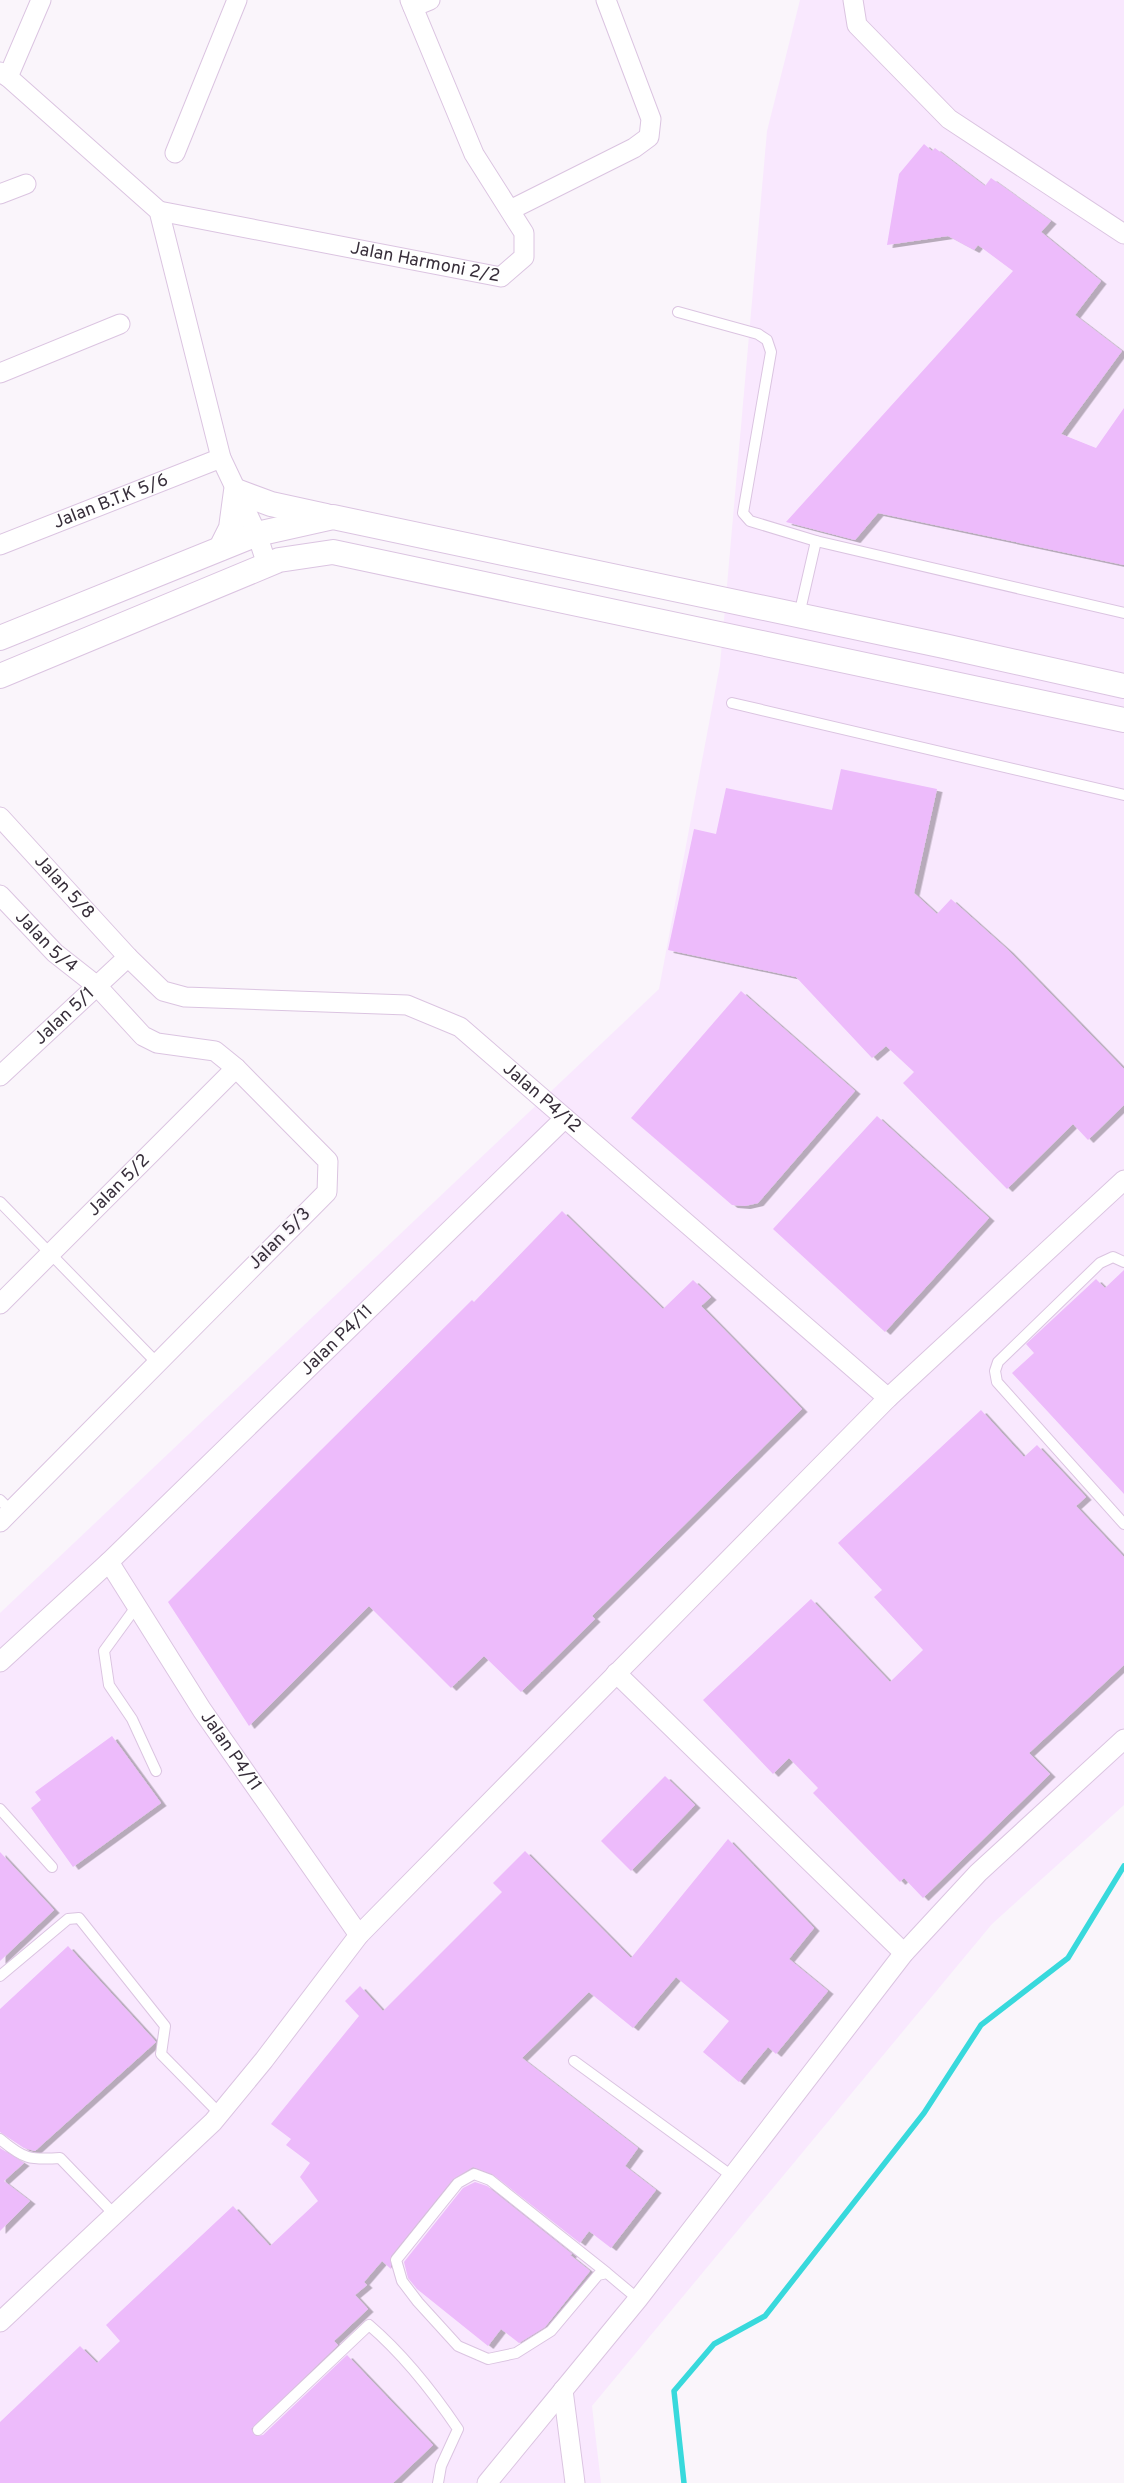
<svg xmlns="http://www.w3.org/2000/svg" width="1124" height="2483" font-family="Overpass,sans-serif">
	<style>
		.built { fill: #f9e8fe }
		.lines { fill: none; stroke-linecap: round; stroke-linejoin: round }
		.stream { stroke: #38d9dc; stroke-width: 5.5 }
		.building { fill: #edbbfb; filter: url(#shadow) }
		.service-casing { stroke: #dbc4e1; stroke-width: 12 }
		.minor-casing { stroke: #dbc4e1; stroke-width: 21 }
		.tertiary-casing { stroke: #dbc4e1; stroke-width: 26 }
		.service { stroke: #fff; stroke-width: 10 }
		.minor { stroke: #fff; stroke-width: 19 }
		.tertiary { stroke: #fff; stroke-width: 24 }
		.labels { text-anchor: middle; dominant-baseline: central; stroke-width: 4; stroke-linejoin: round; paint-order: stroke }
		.street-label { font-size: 18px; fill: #372e3a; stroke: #faf5fb }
	</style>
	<defs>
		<filter id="shadow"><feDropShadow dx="5.5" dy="3" stdDeviation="0" flood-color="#0004"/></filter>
	</defs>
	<rect width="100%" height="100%" fill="#faf5fb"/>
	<path class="built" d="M800,0H1124V1805L992,1924L592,2406L601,2483H0V1613L659,989L720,665L767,131Z"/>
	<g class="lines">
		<path class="stream" d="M684,2483L674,2391L714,2344L765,2316L924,2113L981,2025L1068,1958L1124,1866"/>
	</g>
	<g class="building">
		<path d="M924,144L932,151L935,148L985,186L991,178L1051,221L1041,232L1101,281L1075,315L1122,351L1061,434L1096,448L1124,408V565L878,513L855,540L786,522L1013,271L978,245L974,250L948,236L887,245L899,174Z"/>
		<path d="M841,769L937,789L914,893L937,914L951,899L1008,950L1124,1069V1105L1088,1140L1073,1124L1007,1189L903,1083L914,1072L886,1046L872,1058L796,977L668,950L694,829L716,834L726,788L832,810Z"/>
		<path d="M741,991L855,1091L758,1203L745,1206L732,1205L631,1118Z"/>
		<path d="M877,1116L989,1218L885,1332L773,1229Z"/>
		<path d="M562,1211L663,1309L693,1280L711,1297L701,1306L802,1409L592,1616L595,1619L521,1692L484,1656L451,1688L369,1606L249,1726L168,1602L472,1300L474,1302Z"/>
		<path d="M1124,1270V1494L1012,1373L1034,1353L1026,1344L1096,1279L1105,1288Z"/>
		<path d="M981,1410L1024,1457L1037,1445L1086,1497L1076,1506L1124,1557V1665L1029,1753L1050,1774L923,1898L904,1878L900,1882L813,1793L818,1788L789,1758L773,1774L703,1700L811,1599L890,1682L923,1650L874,1597L882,1590L838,1543Z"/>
		<path d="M112,1736L161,1803L73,1867L31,1808L41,1800L35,1792Z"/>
		<path d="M665,1776L695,1805L631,1871L601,1841Z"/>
		<path d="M728,1839L814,1928L789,1959L828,1991L776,2054L768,2047L739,2082L703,2052L729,2021L676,1977L633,2028L589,1992L522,2058L638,2148L625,2166L656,2190L611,2248L589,2231L580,2243L492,2174L473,2167L453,2179L391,2256V2269L382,2261L364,2282L367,2285L355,2295L368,2309L334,2341L338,2345L251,2429L256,2436L263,2435L347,2355L433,2445L393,2483H0V2422L80,2346L97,2363L120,2341L106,2325L233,2206L270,2246L318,2201L300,2177L310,2163L286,2145L291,2139L271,2124L359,2016L345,2001L360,1986L383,2011L502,1892L493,1883L525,1851L631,1958Z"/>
		<path d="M0,1852L54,1910L0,1961Z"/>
		<path d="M68,1946L156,2042L35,2151L24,2148L0,2132V2009Z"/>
		<path d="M0,2148L24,2163L4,2181L30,2201L0,2231Z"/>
		<path d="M475,2182L487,2186L572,2254L570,2255L590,2271L545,2327L519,2343L501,2329L488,2346L417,2289L408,2278L404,2262L463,2188Z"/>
	</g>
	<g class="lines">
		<g class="service-casing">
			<g id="service">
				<path d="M678,312L758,334L767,340L771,352L743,513L750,521L816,541L799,615"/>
				<path d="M816,541L1124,613"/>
				<path d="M732,703L1124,795"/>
				<path d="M0,1202L157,1363"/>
				<path d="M1124,1262L1113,1257L1100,1263L998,1362L995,1371L997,1382L1124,1524"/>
				<path d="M0,1500L11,1511"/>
				<path d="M136,1607L104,1651L109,1685L132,1719L156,1771"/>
				<path d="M0,1809L52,1867"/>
				<path d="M0,1976L68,1919L79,1918L165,2026L161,2054L220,2114"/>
				<path d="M574,2061L732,2176"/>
				<path d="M0,2139C24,2159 29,2160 60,2158L114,2214"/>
				<path d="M607,2273L490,2180L474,2174L458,2183L396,2260L402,2281L418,2302L458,2346L488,2359L516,2353L551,2331L598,2275L607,2273L638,2299"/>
				<path d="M258,2430L369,2325C404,2355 433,2392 458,2429L441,2466L438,2483"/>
			</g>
		</g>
		<g class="minor-casing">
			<g id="minor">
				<path d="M853,0L857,25L949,119L1124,234"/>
				<path d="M413,7L430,0"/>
				<path d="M0,72L8,77L159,211L221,458L257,534L267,565"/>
				<path d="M8,77L41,0"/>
				<path d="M175,153L237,0"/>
				<path d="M0,194L26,184"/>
				<path d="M510,210L634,148L649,137L651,119L606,0"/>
				<path id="s1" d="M159,211L501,277L524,257V233L474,154L410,0"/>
				<path d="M0,373L120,324"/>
				<path id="s2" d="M0,545L221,458"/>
				<path id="s3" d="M0,817L128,957L163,991L185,997L407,1005L460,1027L888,1398"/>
				<path id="s4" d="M0,895L55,953L97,986L143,1036L157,1043L215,1051L236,1068L328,1161L327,1192L0,1522"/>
				<path id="s5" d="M0,1076L128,957"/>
				<path id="s6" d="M0,1304L236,1068"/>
				<path id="s7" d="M109,1562L202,1710L359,1935"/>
				<path id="s8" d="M0,1662L109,1562L565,1118"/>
				<path d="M616,1673L904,1953"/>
				<path d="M0,2322L213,2122L264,2060L359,1935L888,1398L1124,1180"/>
				<path d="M563,2390L575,2483"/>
				<path d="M487,2483L638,2299L904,1953L978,1873L1124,1739"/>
			</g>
		</g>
		<g class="tertiary-casing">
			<g id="tertiary">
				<path d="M221,548L231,528L236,491L271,504L326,516"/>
				<path d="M0,638L257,534L333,517L944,646L1124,686"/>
				<path d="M0,676L279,560L333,552L1124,720"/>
			</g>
		</g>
		<use href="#service" class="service"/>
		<use href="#minor" class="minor"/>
		<use href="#tertiary" class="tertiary"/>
	</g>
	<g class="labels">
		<g class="street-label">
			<text stroke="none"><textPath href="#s1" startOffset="271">Jalan Harmoni 2/2</textPath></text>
			<text stroke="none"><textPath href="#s2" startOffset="119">Jalan B.T.K 5/6</textPath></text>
			<text stroke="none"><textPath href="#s3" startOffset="95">Jalan 5/8</textPath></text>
			<text stroke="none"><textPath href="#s4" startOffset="66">Jalan 5/4</textPath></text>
			<text stroke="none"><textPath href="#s5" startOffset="88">Jalan 5/1</textPath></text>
			<text stroke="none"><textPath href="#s3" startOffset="649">Jalan P4/12</textPath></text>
			<text stroke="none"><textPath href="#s6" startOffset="168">Jalan 5/2</textPath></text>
			<text transform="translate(280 1239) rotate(-45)">Jalan 5/3</text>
			<text stroke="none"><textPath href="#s8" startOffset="466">Jalan P4/11</textPath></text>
			<text stroke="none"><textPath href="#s7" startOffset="225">Jalan P4/11</textPath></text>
		</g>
	</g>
</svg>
